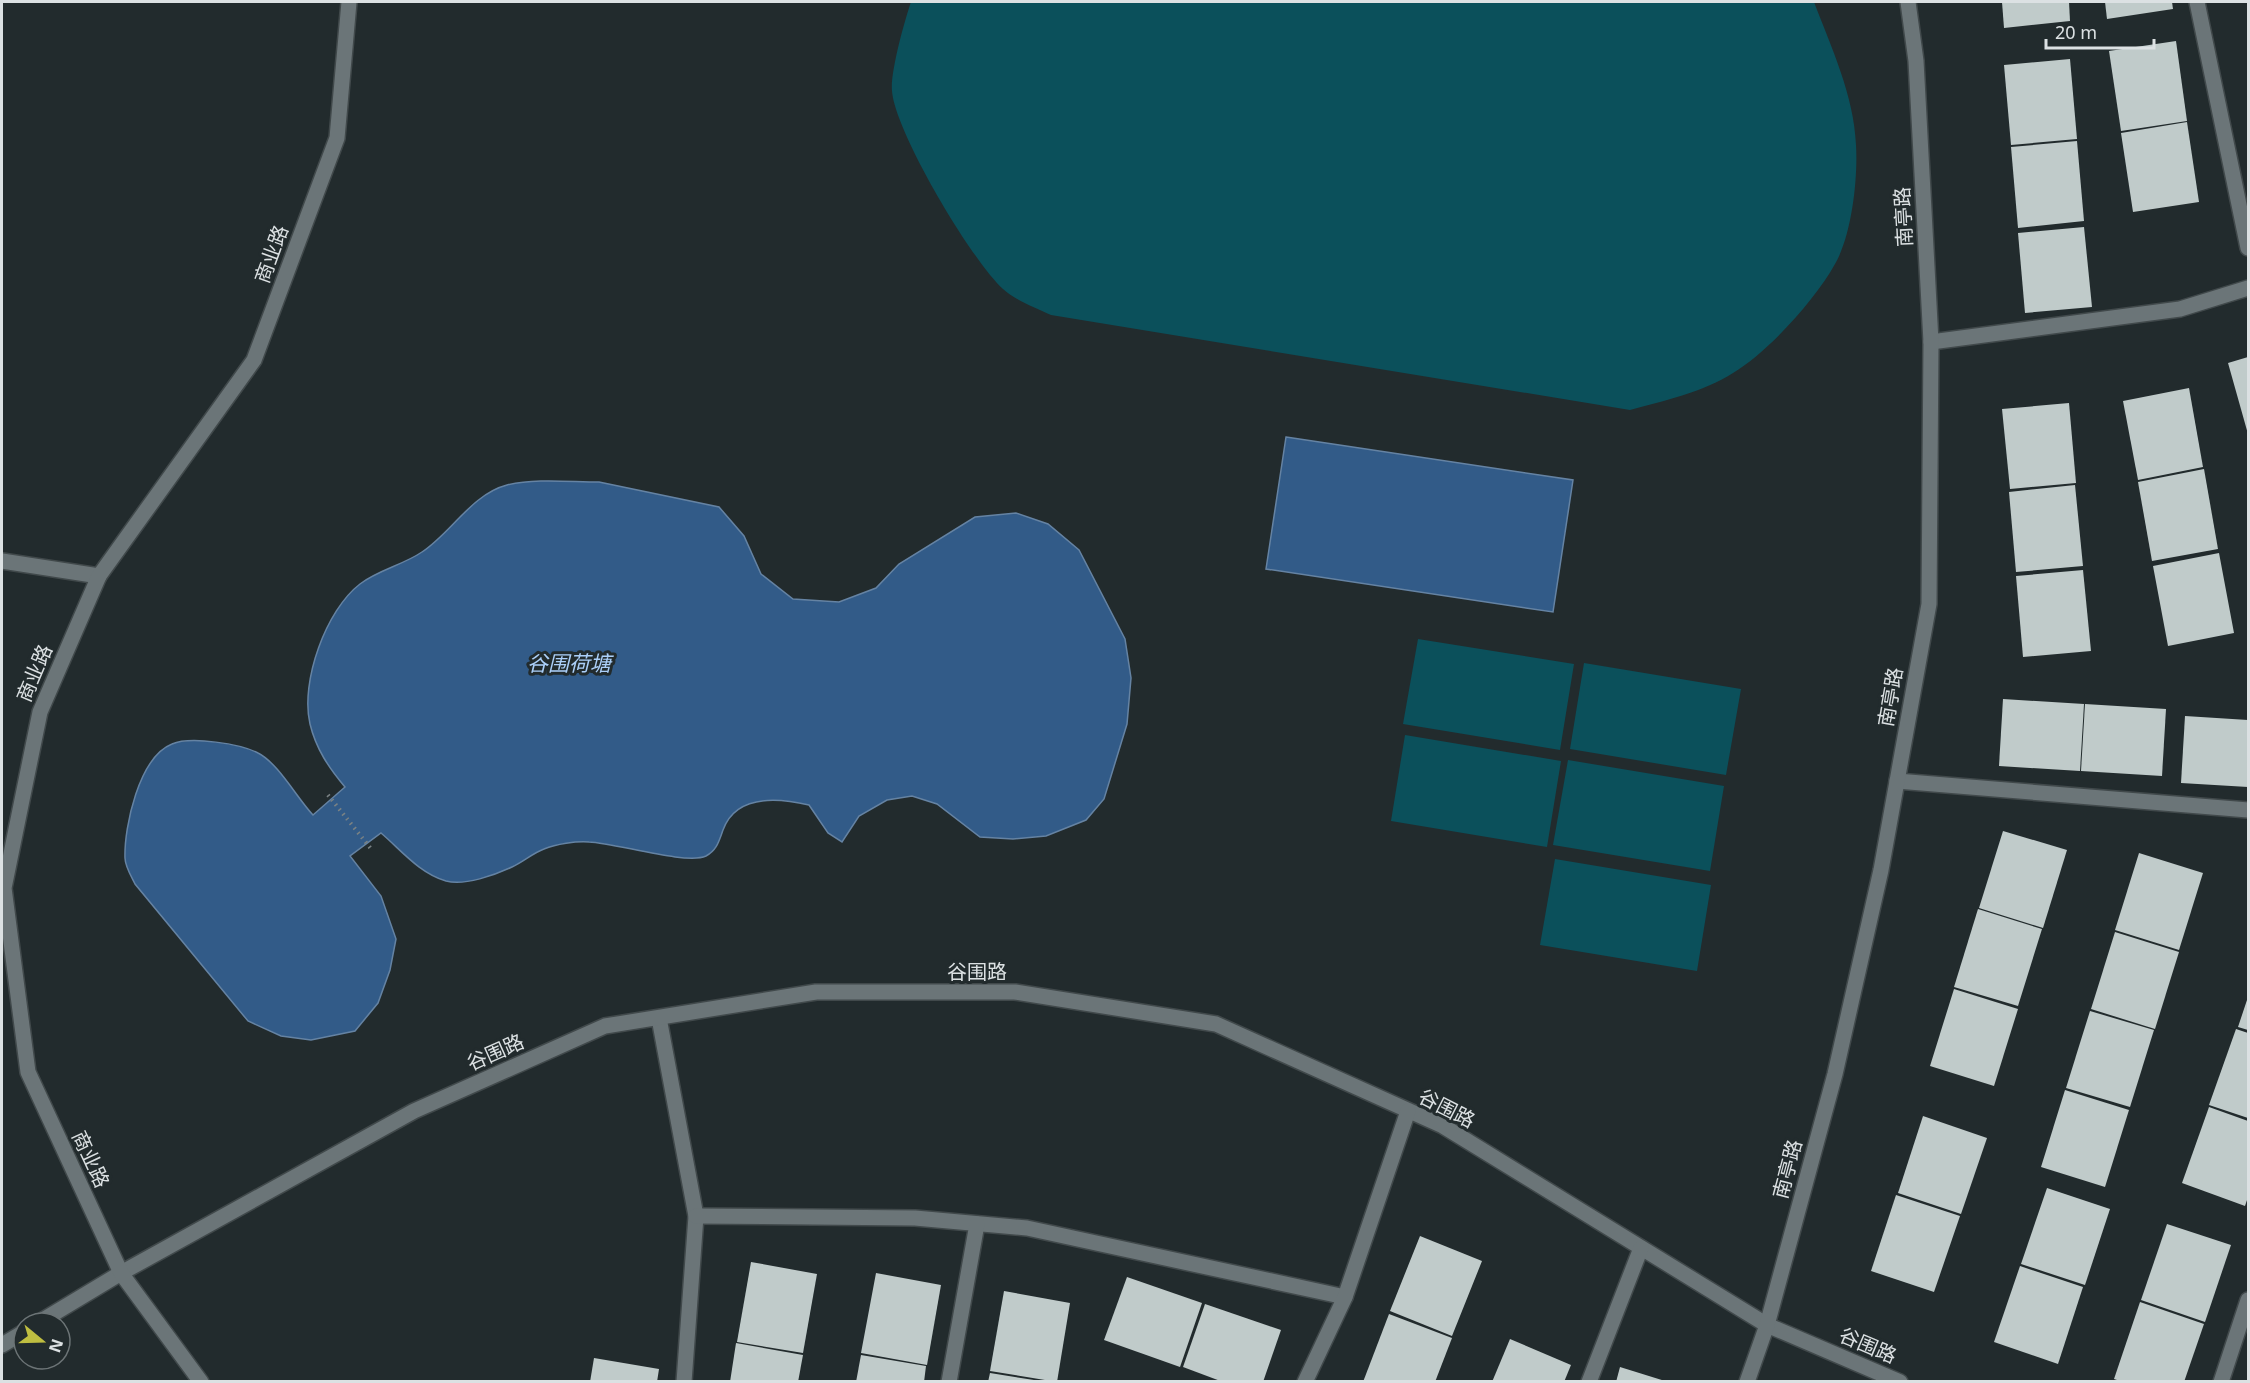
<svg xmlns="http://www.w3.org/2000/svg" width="2250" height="1383" font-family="'Noto Sans','Noto Sans SC',sans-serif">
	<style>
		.green { fill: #0b505b }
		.water { fill: #325b88; stroke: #6583a3; stroke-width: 1.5 }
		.building { fill: #c0cbca }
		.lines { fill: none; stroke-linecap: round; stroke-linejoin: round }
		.street-casing { stroke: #41494b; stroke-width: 18 }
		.path { stroke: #7a8284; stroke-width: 4; stroke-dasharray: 1.5 4.5; stroke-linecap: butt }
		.street { stroke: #6b7578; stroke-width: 15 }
		.labels { text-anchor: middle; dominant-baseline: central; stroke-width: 6; stroke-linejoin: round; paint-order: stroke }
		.street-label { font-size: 20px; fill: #dce1e3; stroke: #222b2d }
		.water-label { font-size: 21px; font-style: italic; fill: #abcff8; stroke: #222b2d }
	</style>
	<rect width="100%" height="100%" fill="#222b2d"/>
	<g class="green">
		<path d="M911,2H1814C1831,47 1854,95 1856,145C1858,178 1852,235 1835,264C1815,300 1768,352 1733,373C1703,392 1664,401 1630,410L1051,315C1036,308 1015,300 1003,289C972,261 895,132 892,91C890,73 905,19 911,2Z"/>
		<path d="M1418,639L1574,664L1560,750L1403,724Z"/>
		<path d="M1584,663L1741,689L1726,775L1570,749Z"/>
		<path d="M1405,735L1561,761L1547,847L1391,821Z"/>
		<path d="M1568,760L1724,786L1710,871L1553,845Z"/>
		<path d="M1555,859L1711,885L1697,971L1540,945Z"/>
	</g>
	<g class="water">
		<path d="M1286,437L1573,480L1553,612L1266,569Z"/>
		<path d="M599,482L719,507L744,536L761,574L793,599L839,602L876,588L899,564L975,517L1016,513L1048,524L1079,550L1125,639L1131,678L1127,724L1104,799L1086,820L1046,836L1013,839L980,837L937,804L912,796L887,800L859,816L842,842L828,833L809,805C779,798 736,794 723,830C719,841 717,850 706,856C686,865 616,843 589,842C576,841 556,844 544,849C533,853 523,862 512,867C495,875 465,886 446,881C419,873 401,850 381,833L350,856L381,896L396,939L390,970L378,1003L355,1031L311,1040L281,1036L248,1021L135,884C131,876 125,866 125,858C124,827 139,757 172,744C191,736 241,744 258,753C278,763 297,798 313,815L345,787C329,768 316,749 310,724C300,682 326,610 360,584C378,570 403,565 422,552C451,533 472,494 507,485C536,478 570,482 599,482Z"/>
	</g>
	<g class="building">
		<path d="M2002,2H2069L2070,21L2004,28Z"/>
		<path d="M2105,2H2172L2173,9L2107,19Z"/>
		<path d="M2176,41L2187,121L2121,131L2109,51Z"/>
		<path d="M2070,59L2077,139L2011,145L2004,65Z"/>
		<path d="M2187,122L2199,202L2133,212L2121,133Z"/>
		<path d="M2077,141L2084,221L2018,228L2011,147Z"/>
		<path d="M2084,227L2092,307L2025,313L2018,233Z"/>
		<path d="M2248,357V434L2228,363Z"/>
		<path d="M2189,388L2203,467L2138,480L2123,401Z"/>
		<path d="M2069,403L2076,483L2010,489L2002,409Z"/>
		<path d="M2204,469L2218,549L2152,561L2138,482Z"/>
		<path d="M2075,485L2083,566L2016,572L2009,492Z"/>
		<path d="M2219,553L2234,633L2168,646L2153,566Z"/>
		<path d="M2083,570L2091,651L2023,657L2016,576Z"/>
		<path d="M2003,699L2084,704L2080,771L1999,766Z"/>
		<path d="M2085,704L2166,709L2162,776L2081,771Z"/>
		<path d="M2185,716L2248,720V787L2181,783Z"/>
		<path d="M2003,831L2067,850L2043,928L1979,908Z"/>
		<path d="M2139,853L2203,873L2179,950L2115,930Z"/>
		<path d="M1978,909L2042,929L2018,1006L1954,987Z"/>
		<path d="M2115,932L2179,952L2155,1029L2091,1009Z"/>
		<path d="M1954,989L2018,1009L1994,1086L1930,1066Z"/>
		<path d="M2248,997V1030L2238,1027Z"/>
		<path d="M2090,1011L2154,1030L2130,1107L2066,1088Z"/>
		<path d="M2236,1029L2248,1033V1118L2209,1105Z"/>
		<path d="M2065,1090L2129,1110L2105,1187L2041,1167Z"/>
		<path d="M2209,1107L2248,1121V1197L2245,1206L2182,1183Z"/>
		<path d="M1923,1116L1987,1138L1961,1214L1898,1193Z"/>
		<path d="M2047,1188L2110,1209L2085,1285L2021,1264Z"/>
		<path d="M1896,1195L1960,1216L1934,1292L1871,1271Z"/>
		<path d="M2167,1224L2231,1245L2205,1322L2141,1300Z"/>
		<path d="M1420,1236L1482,1261L1452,1336L1390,1311Z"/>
		<path d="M751,1262L817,1274L803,1353L737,1342Z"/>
		<path d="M2020,1266L2083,1287L2058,1364L1994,1342Z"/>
		<path d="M876,1273L941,1285L927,1365L861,1353Z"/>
		<path d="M1127,1277L1202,1303L1180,1367L1104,1340Z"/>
		<path d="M1004,1291L1070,1303L1057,1382L990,1371Z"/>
		<path d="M2140,1302L2204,1324L2184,1382H2123L2114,1379Z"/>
		<path d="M1205,1304L1281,1330L1263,1382H1223L1183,1367Z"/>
		<path d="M1389,1314L1452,1338L1435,1382H1363Z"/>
		<path d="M1510,1339L1571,1365L1564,1382H1492Z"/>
		<path d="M736,1343L803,1355L798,1382H730Z"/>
		<path d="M861,1355L926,1366L924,1382H856Z"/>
		<path d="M594,1358L659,1369L657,1382H590Z"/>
		<path d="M1620,1367L1665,1381L1664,1382H1616Z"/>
		<path d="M990,1373L1034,1380V1382H988Z"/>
	</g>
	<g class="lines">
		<g class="street-casing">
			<g id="street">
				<path d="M2197,2L2248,248"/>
				<path d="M1931,342L2180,309L2248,288"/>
				<path d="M2,561L99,576"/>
				<path d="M1897,781L2248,810"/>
				<path d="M659,1018L696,1216L684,1382"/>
				<path d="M696,1216L915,1218L1027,1228L1345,1297"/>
				<path d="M38,1323L121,1273L414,1111L605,1026L816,992H1015L1216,1024L1443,1126L1767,1325L1900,1382"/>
				<path d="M2,1345L24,1332"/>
				<path d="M201,1382L121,1273L28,1072L4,888L40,712L99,576L254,360L337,138L349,2"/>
				<path d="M949,1382L977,1224"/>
				<path d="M1305,1382L1345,1297L1408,1111"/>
				<path d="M1589,1382L1641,1248"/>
				<path d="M1747,1382L1767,1325L1835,1074L1881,870L1929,604L1931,342L1916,61L1908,2"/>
				<path d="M2221,1382L2248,1300"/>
			</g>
		</g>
		<path class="path" d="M328,795L372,850"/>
		<use href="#street" class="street"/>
	</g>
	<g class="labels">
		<g class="street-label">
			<text transform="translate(1903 217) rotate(-93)">南亭路</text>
			<text transform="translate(271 254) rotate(-70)">商业路</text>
			<text transform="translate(34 673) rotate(-67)">商业路</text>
			<text transform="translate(1890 697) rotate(-80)">南亭路</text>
			<text x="977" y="971">谷围路</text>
			<text transform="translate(495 1052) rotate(-24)">谷围路</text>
			<text transform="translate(1447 1108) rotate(27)">谷围路</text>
			<text transform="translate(91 1159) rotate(65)">商业路</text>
			<text transform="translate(1787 1169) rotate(-75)">南亭路</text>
			<text transform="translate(1868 1345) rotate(23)">谷围路</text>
		</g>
		<g class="water-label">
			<text x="569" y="663">谷围荷塘</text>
		</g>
	</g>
	<rect width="2250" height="1383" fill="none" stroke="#dce1e3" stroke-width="6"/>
	<g transform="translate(42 1341) rotate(109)"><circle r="28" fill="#222b2d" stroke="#6c7476" stroke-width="1.5"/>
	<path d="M0-4.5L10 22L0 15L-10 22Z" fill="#bfbe41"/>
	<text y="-9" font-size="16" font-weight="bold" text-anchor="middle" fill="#dce1e3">N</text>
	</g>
	<path d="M2046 39v9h108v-9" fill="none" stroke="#dce1e3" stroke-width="3"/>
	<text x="2055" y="39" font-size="18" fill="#dce1e3" stroke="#222b2d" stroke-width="4.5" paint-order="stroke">20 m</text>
</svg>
